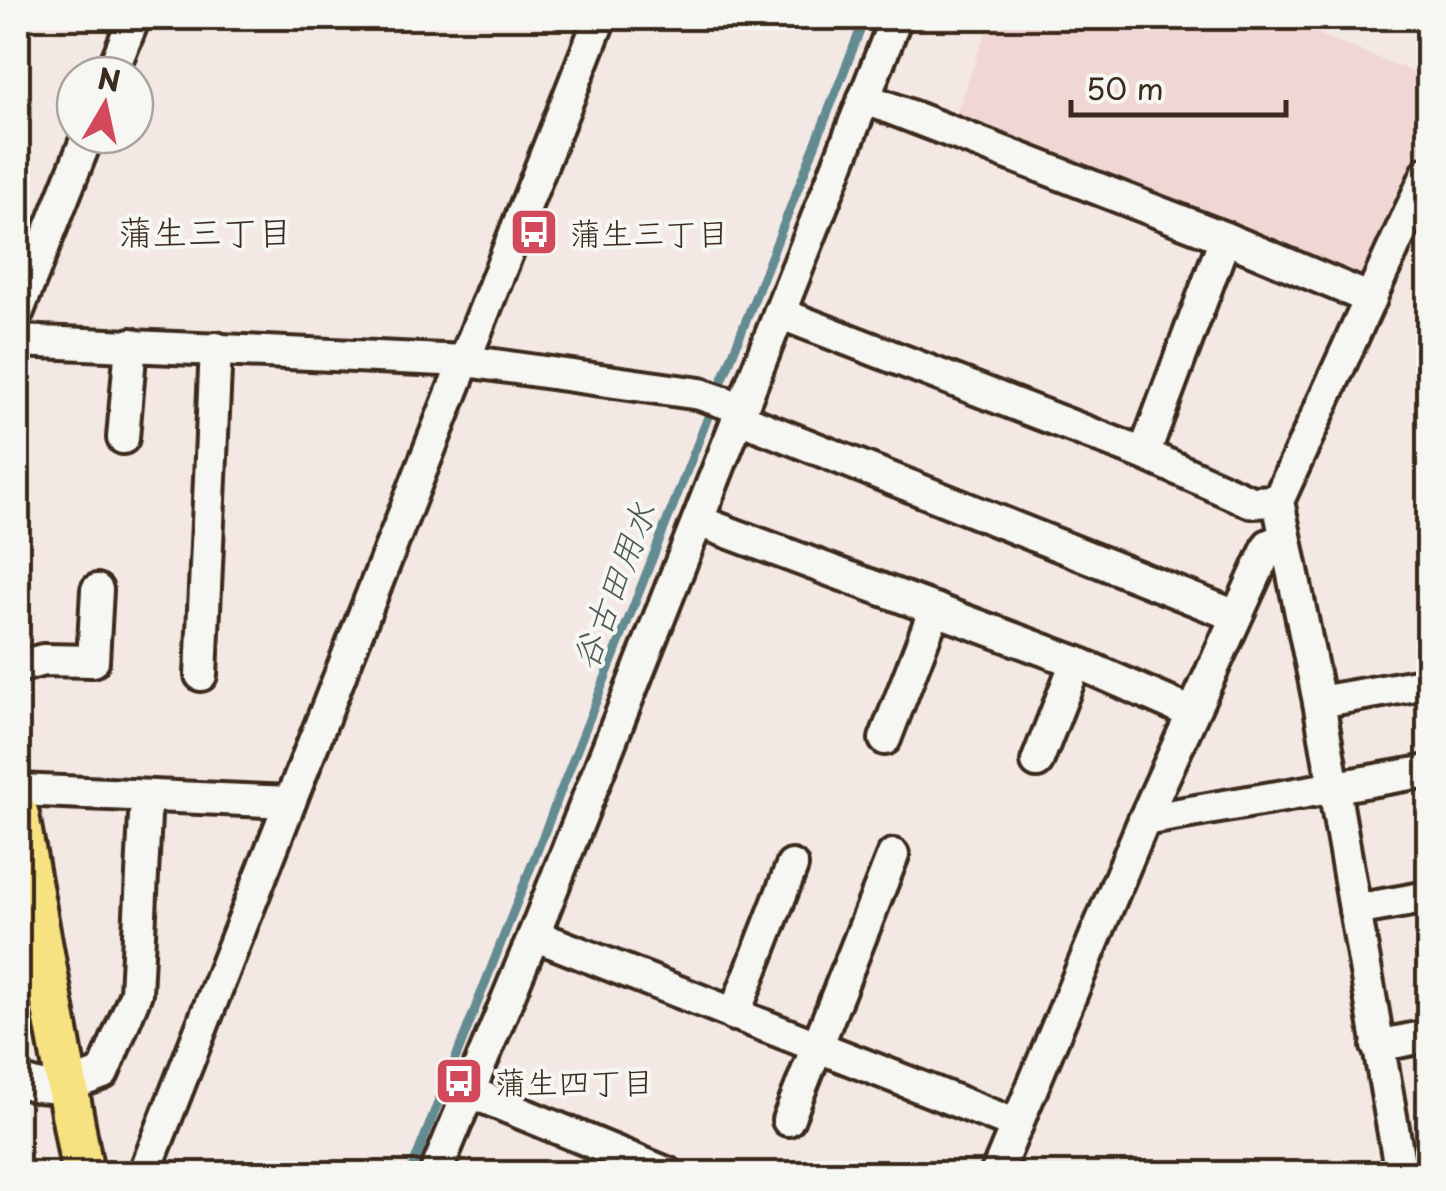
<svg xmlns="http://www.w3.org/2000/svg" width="1446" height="1191" font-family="'Playpen Sans','Klee One',sans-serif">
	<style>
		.built { fill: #f1d7d4 }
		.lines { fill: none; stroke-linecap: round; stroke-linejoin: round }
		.stream { stroke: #648b92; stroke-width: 9 }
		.minor-casing { stroke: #3b2a1e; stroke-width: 38 }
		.major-casing { stroke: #3b2a1e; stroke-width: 48 }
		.minor { stroke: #f6f6f2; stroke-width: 30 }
		.major { stroke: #f7e281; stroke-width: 40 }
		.labels { text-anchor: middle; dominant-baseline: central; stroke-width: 8; stroke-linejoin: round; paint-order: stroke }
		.poi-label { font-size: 32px; fill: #3b2a1e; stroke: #f6f6f2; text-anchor: start }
		.neighbourhood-label { font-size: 35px; fill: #3b2a1e; stroke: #f6f6f2 }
		.water-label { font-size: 35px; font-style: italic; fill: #505b58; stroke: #f6f6f2 }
	</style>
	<rect width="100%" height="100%" fill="#f4e8e4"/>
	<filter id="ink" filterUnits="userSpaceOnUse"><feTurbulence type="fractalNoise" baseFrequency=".01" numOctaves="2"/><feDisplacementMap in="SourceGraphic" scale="20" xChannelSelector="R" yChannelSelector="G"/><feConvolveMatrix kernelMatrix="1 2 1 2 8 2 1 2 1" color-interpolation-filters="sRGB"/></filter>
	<g filter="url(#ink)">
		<path class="built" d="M991,18H1279L1428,78V134L1364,275L1343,282L953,122Z"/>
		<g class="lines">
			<path class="stream" d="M410,1174L865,18"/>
			<g class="minor-casing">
				<g id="minor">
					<path d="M111,75L134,18"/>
					<path d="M864,98L1225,238L1371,299"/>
					<path d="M18,311L88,135"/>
					<path d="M779,313L1144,454L1251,502L1278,501"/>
					<path d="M18,341L466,361L700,394L741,408"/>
					<path d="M737,417L1236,616"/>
					<path d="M123,438L131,344"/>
					<path d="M1144,454L1225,238"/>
					<path d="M698,521L1076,662L1192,713"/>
					<path d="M18,667L43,660L93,661L97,590"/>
					<path d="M201,675L216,348"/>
					<path d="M1319,702L1428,683"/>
					<path d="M885,739L935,609"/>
					<path d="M1037,762L1076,662"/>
					<path d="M18,790L290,802L600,18"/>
					<path d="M1144,820L1428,771"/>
					<path d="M1355,910L1428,897"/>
					<path d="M534,935L1017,1125"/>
					<path d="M734,1015L792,866"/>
					<path d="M1377,1046L1428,1036"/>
					<path d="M18,1079C46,1095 75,1084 103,1073L136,993L146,796"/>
					<path d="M470,1092L669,1174"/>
					<path d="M788,1120L893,855"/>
					<path d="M144,1174L290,802"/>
					<path d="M435,1174L534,935L896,18"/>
					<path d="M996,1174L1144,820L1269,545L1285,538"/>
					<path d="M1401,1174L1319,702L1278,501L1428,172"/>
				</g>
			</g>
			<g class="major-casing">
				<path id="major" d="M18,815L83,1174"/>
			</g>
			<use href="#minor" class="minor"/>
			<use href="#major" class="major"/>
		</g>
	</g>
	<defs>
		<g id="bus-square" transform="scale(2.5)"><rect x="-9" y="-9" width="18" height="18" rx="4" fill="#d1495b" stroke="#f6f6f2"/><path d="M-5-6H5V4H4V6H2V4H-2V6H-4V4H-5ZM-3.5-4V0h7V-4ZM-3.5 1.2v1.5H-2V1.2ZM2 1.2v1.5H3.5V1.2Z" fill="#fff"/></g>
	</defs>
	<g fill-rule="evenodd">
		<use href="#bus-square" x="534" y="232"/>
		<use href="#bus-square" x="459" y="1081"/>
	</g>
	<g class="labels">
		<g class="poi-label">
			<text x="569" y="232">蒲生三丁目</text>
			<text x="494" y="1081">蒲生四丁目</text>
		</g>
		<g class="neighbourhood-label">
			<text x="205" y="230">蒲生三丁目</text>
		</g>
		<g class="water-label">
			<text transform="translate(612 585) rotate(-69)">谷古田用水</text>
		</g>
	</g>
	<rect width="1446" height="1191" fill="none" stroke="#f6f6f2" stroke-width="60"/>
	<rect x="30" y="30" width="1386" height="1131" fill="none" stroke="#3b2a1e" stroke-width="4" filter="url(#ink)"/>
	<g transform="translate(105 105) rotate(9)"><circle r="48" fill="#f6f6f2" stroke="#aba49d" stroke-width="2.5"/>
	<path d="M0-8L18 38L0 25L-18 38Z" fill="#d1495b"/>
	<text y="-15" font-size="28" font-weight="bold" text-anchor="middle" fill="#3b2a1e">N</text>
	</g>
	<path d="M1071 100v15h215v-15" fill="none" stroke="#3b2a1e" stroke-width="5"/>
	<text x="1086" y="100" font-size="30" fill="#3b2a1e" stroke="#f6f6f2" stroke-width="8" paint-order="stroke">50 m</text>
</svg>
